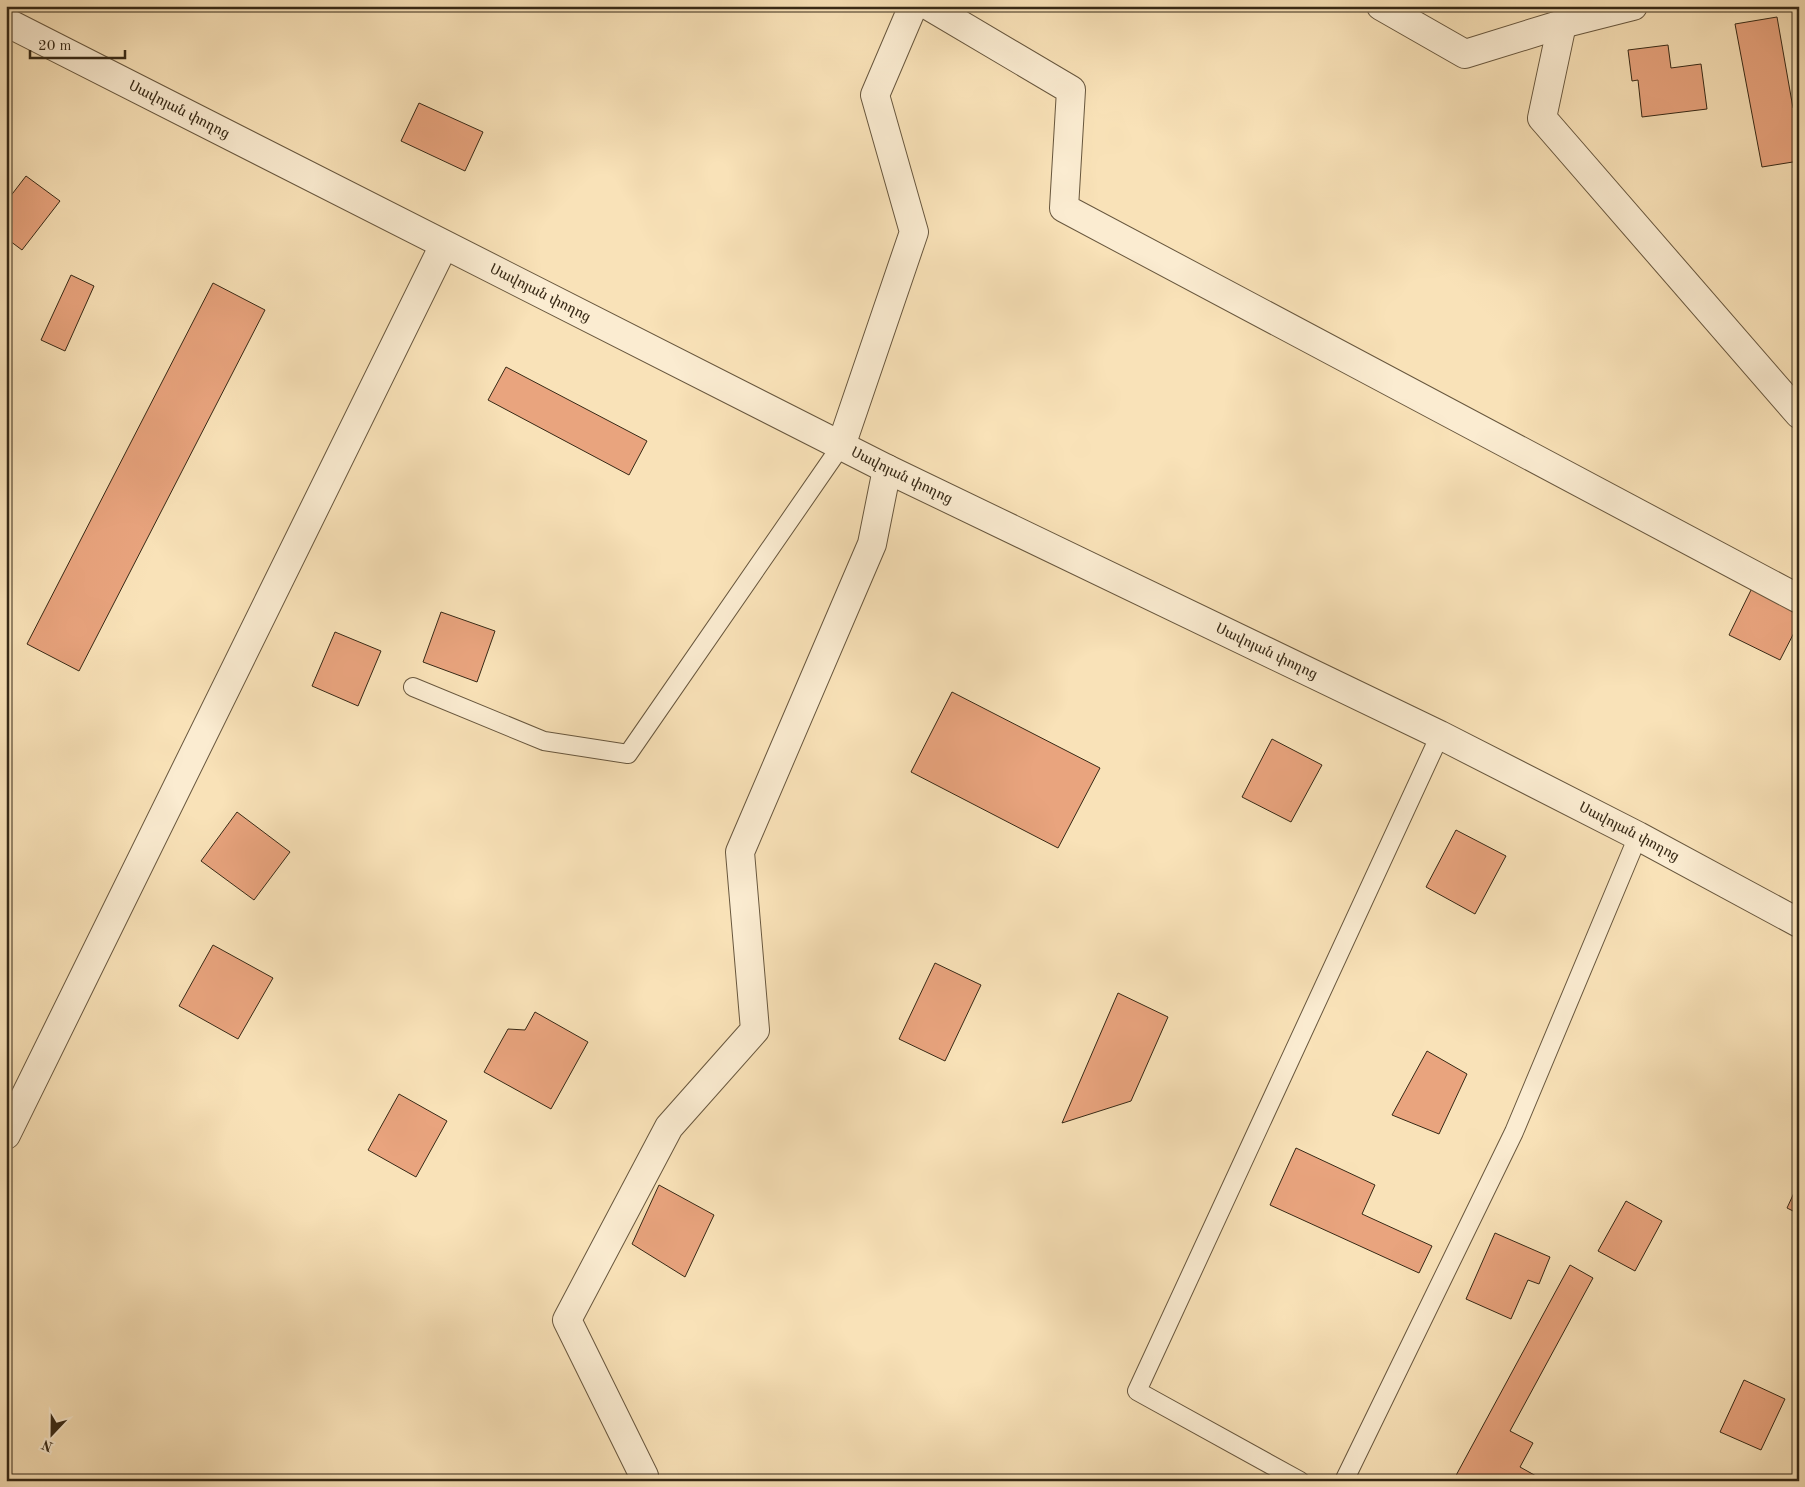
<svg xmlns="http://www.w3.org/2000/svg" width="1805" height="1487" font-family="'Old Standard TT','Noto Serif Armenian',serif">
	<style>
		.building { fill: #e9a47e; stroke: #372916 }
		.lines { fill: none; stroke-linecap: round; stroke-linejoin: round }
		.service-casing { stroke: #68573e; stroke-width: 20 }
		.minor-casing { stroke: #68573e; stroke-width: 30 }
		.service { stroke: #fbecd1; stroke-width: 18 }
		.minor { stroke: #fbecd1; stroke-width: 28 }
		.labels { text-anchor: middle; dominant-baseline: central; stroke-width: 4; stroke-linejoin: round; paint-order: stroke }
		.street-label { font-size: 14px; fill: #372916; stroke: #fbecd1 }
	</style>
	<rect width="100%" height="100%" fill="#f9e2b8"/>
	<filter id="stains"><feTurbulence type="fractalNoise" baseFrequency=".004" numOctaves="4"/><feColorMatrix values="0 0 0 0 .2 0 0 0 0 .09 0 0 0 0 .02 0 0 0 .5 -.17"/></filter>
	<radialGradient id="worn" r=".72"><stop offset=".6" stop-color="#630" stop-opacity="0"/><stop offset="1" stop-color="#630" stop-opacity=".3"/></radialGradient>
	<g class="building">
		<path d="M1777,17L1793,108L1799,107V161L1762,167L1735,24Z"/>
		<path d="M1668,45L1671,68L1701,64L1707,109L1642,117L1638,80L1632,81L1628,50Z"/>
		<path d="M419,103L483,132L465,171L401,141Z"/>
		<path d="M26,176L60,201L22,250L6,238V202Z"/>
		<path d="M71,275L94,286L65,351L41,340Z"/>
		<path d="M213,283L265,310L79,671L27,644Z"/>
		<path d="M506,367L647,441L629,475L488,400Z"/>
		<path d="M1753,586L1799,609V623L1780,660L1729,635Z"/>
		<path d="M441,612L495,631L477,682L423,662Z"/>
		<path d="M335,632L381,651L358,706L312,686Z"/>
		<path d="M952,692L1100,768L1058,848L911,772Z"/>
		<path d="M1272,739L1322,765L1291,822L1242,797Z"/>
		<path d="M237,812L290,852L254,900L201,861Z"/>
		<path d="M1456,830L1506,856L1475,914L1426,887Z"/>
		<path d="M213,945L273,978L238,1039L179,1006Z"/>
		<path d="M935,963L981,985L945,1061L899,1039Z"/>
		<path d="M1118,993L1168,1017L1131,1101L1062,1123Z"/>
		<path d="M535,1012L588,1042L551,1109L484,1072L508,1029L525,1030Z"/>
		<path d="M1427,1051L1467,1074L1439,1134L1392,1115Z"/>
		<path d="M399,1094L447,1121L416,1177L368,1150Z"/>
		<path d="M1296,1148L1375,1185L1362,1214L1432,1246L1419,1273L1270,1205Z"/>
		<path d="M1799,1182V1214L1787,1208Z"/>
		<path d="M659,1185L714,1215L685,1277L632,1244Z"/>
		<path d="M1626,1201L1662,1221L1635,1271L1598,1251Z"/>
		<path d="M1495,1233L1550,1257L1539,1284L1528,1280L1511,1319L1466,1299Z"/>
		<path d="M1570,1265L1593,1278L1510,1431L1533,1443L1520,1467L1545,1481H1453Z"/>
		<path d="M1744,1380L1785,1399L1761,1450L1720,1432Z"/>
	</g>
	<g class="lines">
		<g class="service-casing">
			<g id="service">
				<path d="M413,687L544,741L628,754L841,446"/>
				<path d="M1300,1481L1137,1391L1440,735"/>
				<path d="M1344,1481L1514,1132L1638,836"/>
			</g>
		</g>
		<g class="minor-casing">
			<g id="minor">
				<path d="M929,6L1071,90L1064,208L1799,599"/>
				<path d="M1381,6L1465,54L1562,24L1633,6"/>
				<path id="s1" d="M6,22L887,469L1440,735L1638,836L1799,923"/>
				<path d="M1562,24L1542,118L1799,414"/>
				<path d="M841,446L914,232L875,95L913,6"/>
				<path d="M6,1135L444,245"/>
				<path d="M642,1481L644,1476L567,1320L669,1127L755,1030L740,852L872,544L887,469"/>
			</g>
		</g>
		<use href="#service" class="service"/>
		<use href="#minor" class="minor"/>
	</g>
	<g class="labels">
		<g class="street-label">
			<text stroke="none"><textPath href="#s1" startOffset="194">Սավոյան փողոց</textPath></text>
			<text stroke="none"><textPath href="#s1" startOffset="599">Սավոյան փողոց</textPath></text>
			<text stroke="none"><textPath href="#s1" startOffset="1004">Սավոյան փողոց</textPath></text>
			<text stroke="none"><textPath href="#s1" startOffset="1409">Սավոյան փողոց</textPath></text>
			<text stroke="none"><textPath href="#s1" startOffset="1814">Սավոյան փողոց</textPath></text>
		</g>
	</g>
	<rect width="1805" height="1487" fill="none" stroke="#f9e2b8" stroke-width="25"/>
	<rect x="8" y="8" width="1790" height="1472" fill="none" stroke="#372916" stroke-width="2.5"/>
	<rect x="12" y="12" width="1780" height="1462" fill="none" stroke="#372916"/>
	<g transform="translate(52 1434) rotate(202)" stroke="#fbecd1" stroke-width="4" paint-order="stroke">
	<path d="M0-4L9 19L0 12L-9 19Z" fill="#372916"/>
	<text y="-8" font-size="14" font-weight="bold" text-anchor="middle" fill="#372916">N</text>
	</g>
	<path d="M30 50v8h95v-8" fill="none" stroke="#372916" stroke-width="2.5"/>
	<text x="38" y="50" font-size="15" fill="#372916" stroke="#fbecd1" stroke-width="4" paint-order="stroke">20 m</text>
	<rect width="100%" height="100%" filter="url(#stains)"/>
	<rect width="100%" height="100%" fill="url(#worn)"/>
</svg>
